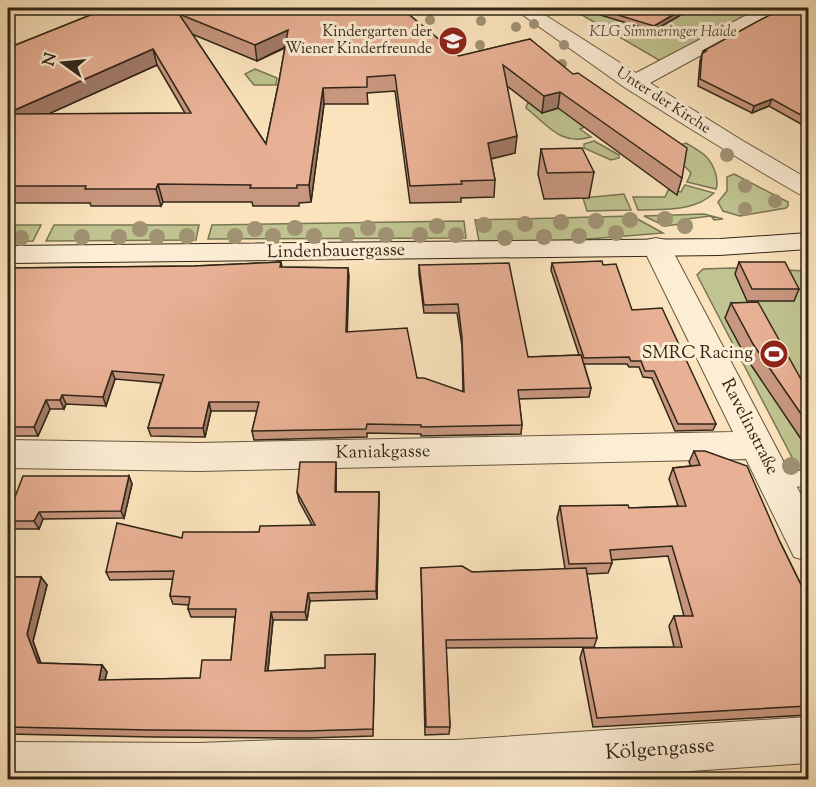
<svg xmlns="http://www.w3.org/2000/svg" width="816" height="787" font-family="'Sorts Mill Goudy',serif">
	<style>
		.green { fill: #c0c490; stroke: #787554; stroke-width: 1.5 }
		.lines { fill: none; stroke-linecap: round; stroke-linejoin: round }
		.lane-casing { stroke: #645641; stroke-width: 2 }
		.street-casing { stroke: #645641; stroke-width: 2 }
		.secondary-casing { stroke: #312618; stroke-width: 2 }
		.lane { fill: #fcedd4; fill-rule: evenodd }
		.street { fill: #fcedd4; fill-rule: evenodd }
		.secondary { fill: #fcedd4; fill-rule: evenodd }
		.tree { fill: #a09273 }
		.wall { fill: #c8977f; stroke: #312618; stroke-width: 1.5; fill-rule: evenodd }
		.shaded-wall { fill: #a27b68; stroke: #312618; stroke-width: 1.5 }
		.building { fill: #e8b094; stroke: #312618; stroke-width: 1.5; fill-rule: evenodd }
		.labels { text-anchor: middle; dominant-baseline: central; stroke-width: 6; stroke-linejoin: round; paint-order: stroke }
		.far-poi-label { font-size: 15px; fill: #312618; stroke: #fcedd4; text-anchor: end }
		.far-park-label { font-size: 15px; font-style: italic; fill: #554e36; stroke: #fcedd4 }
		.far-street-label { font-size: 15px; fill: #312618; stroke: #fcedd4 }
		.street-label { font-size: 18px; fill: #312618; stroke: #fcedd4 }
		.poi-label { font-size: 18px; fill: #312618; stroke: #fcedd4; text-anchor: end }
		.near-street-label { font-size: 21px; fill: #312618; stroke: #fcedd4 }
	</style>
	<rect width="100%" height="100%" fill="#fbe4bd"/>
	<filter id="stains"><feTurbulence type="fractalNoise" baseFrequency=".00333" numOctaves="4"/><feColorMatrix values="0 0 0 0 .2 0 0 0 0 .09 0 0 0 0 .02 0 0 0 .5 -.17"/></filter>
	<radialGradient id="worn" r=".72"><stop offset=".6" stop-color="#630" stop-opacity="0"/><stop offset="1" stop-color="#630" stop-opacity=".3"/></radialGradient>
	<g class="green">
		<path d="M570,8H760L662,62Z"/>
		<path d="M255,69L277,78L276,85H254L245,74Z"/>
		<path d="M528,102L542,113L563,107L587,126L580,129L591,137C560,146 549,126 526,108Z"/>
		<path d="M594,141L619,155V158L611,160L584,148V144Z"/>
		<path d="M686,143C701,152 711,156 716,175C717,181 718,184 716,189L687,182L691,173L679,160L665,150Z"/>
		<path d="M734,174L788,202V206L786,208L740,216L723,211L718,202L727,191V177Z"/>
		<path d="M685,185L714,193C694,212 664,209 638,210L633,197H665L668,190L681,192Z"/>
		<path d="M624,194L631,210L587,211L583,198Z"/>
		<path d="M704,214L723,219L714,220L711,216L686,219L689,223L665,226L644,216Z"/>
		<path d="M632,216L663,233L576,240L484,244L479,241L475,220Z"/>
		<path d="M464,221L466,238L208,239L212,225Z"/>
		<path d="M8,225H41L33,241L8,242Z"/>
		<path d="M54,225H199L196,240L46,241Z"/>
		<path d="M731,268L808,271V488L697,275L703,269Z"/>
	</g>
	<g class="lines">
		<g class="lane-casing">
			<path id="lane" d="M808,470V486L776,488L769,486L766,480L769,474Z"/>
		</g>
		<g class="street-casing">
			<g id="street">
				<path d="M513,8H534L636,73L760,8H782L780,12L650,83L743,141L808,179V196L799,194L763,173L691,129L624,87Z"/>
				<path d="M656,238L666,240L670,246L808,508V561L794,557L746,459L199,471L8,468V440L199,443L733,432L642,246L646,240Z"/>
				<path d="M808,717V763L560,780H8V742L199,743L278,740H455Z"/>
			</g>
		</g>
		<g class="secondary-casing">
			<path id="secondary" d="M808,233V249L720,255L8,263V246L720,239Z"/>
		</g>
		<use href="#lane" class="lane"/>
		<use href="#street" class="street"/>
		<use href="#secondary" class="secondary"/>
	</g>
	<g class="tree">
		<circle cx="430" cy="20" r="5"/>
		<circle cx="481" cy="21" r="5"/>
		<circle cx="534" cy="24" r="5"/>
		<circle cx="516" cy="27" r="5"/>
		<circle cx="480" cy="45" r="5"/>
		<circle cx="564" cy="45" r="5"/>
		<circle cx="562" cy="64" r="5"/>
		<circle cx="727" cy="155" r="7"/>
		<circle cx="745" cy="186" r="7"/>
		<circle cx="775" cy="201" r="7"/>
		<circle cx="745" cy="209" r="7"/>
		<circle cx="665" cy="219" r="8"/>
		<circle cx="630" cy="220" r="8"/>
		<circle cx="596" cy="221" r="8"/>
		<circle cx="561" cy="222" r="8"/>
		<circle cx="525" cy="224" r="8"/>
		<circle cx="484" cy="225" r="8"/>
		<circle cx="437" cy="226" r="8"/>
		<circle cx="685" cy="226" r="8"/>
		<circle cx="295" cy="228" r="8"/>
		<circle cx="368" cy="228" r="8"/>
		<circle cx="140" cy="229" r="8"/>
		<circle cx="255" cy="229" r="8"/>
		<circle cx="616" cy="233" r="8"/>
		<circle cx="347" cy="235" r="8"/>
		<circle cx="386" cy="235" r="8"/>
		<circle cx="420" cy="235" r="8"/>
		<circle cx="456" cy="235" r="8"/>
		<circle cx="187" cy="236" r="8"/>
		<circle cx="235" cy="236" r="8"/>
		<circle cx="273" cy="236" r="8"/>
		<circle cx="314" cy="236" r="8"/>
		<circle cx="579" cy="236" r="8"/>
		<circle cx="82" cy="237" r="8"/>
		<circle cx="119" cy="237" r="8"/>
		<circle cx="157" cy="237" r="8"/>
		<circle cx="544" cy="237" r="8"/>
		<circle cx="21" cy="238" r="8"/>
		<circle cx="505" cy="238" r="8"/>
		<circle cx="791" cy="466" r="9"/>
	</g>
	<g class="wall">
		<path d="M108,8H401L459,56L530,39L682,178L677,195L558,108L542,113L507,86L515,153L491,159L495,180L494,197L461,198V202L410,203L395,91L367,93L368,104H324L311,202L299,203V206H253L252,202H163L161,206H91L90,203H8V48ZM192,34L257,61L285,48L279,81L266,144ZM157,65L185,113L48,114Z"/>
		<path d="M601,8H693L653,31L597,14L598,9Z"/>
		<path d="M808,8V128L769,106L752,113L698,86L700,61L703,51Z"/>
		<path d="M541,149L594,172L589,198L544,199L538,174Z"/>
		<path d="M281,262L282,267L348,268L347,332L417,378L463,392L462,346L457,313H424L419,274V265L528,357L579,355L551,270L552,263L603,265L632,310L716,424L713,430L675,431L652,378L643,377L639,367H629L627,364H584L591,388L589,397L519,399L522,425L521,434L421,436V434L367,433V437L254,440L252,431L257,411H211L205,437L151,436L148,428L161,383L115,379L106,406L66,404L64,409H50L38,436H8V268L194,266Z"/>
		<path d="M739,262L799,289L794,301H747L735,274Z"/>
		<path d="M731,303L802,381L808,380V446L801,439L747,359L725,318Z"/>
		<path d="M694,451L780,542L808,599V715L593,727L580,658L583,648L674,647L669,626L674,616H684L668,556L611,560L612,563L608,573L587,574L597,638L594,647L446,648L450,727L449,734L425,735L421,568L472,572L565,569L557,518L560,506L629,508L678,506L669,479L673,468L691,466L689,462Z"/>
		<path d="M336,470V492H379L377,599L310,601L307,620H273L268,671L325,668L375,654L373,736L308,738L153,737L8,734V577H41L47,585L33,641L41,663L102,665L107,672L105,680L200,678L231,660L235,617H191L188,609L189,605L173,604L170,596L173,579L110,580L106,572L182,538L259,532L312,525L299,501L297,492Z"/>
		<path d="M129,476L132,484L124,518L43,519L39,529H10L8,525V515Z"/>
	</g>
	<g class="shaded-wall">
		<path d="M685,8H693L653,31L654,26Z"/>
		<path d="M288,30L289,45L257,61L255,45Z"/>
		<path d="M153,49L157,65L11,131L8,123V113Z"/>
		<path d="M323,88L324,104L311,202L309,185Z"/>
		<path d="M560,92L558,108L542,113L544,96Z"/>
		<path d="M772,99L769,106L752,113L754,106Z"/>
		<path d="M517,136L515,153L486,160L488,143Z"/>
		<path d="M158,184L163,202L161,206L156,189Z"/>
		<path d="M348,268L349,276L347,341L346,332Z"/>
		<path d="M112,371L115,379L106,406L103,397Z"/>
		<path d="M62,395L66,404L64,409L60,400Z"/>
		<path d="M46,400L50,409L38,436L34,427Z"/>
		<path d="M209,402L211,411L205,437L203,428Z"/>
		<path d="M336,462V501L335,492Z"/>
		<path d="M129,476L132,484L124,518L121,511Z"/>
		<path d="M379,492V500L377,599L376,591Z"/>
		<path d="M39,512L43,519L39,529L34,521Z"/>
		<path d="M41,577L47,585L33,641L43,671L38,663L27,634Z"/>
		<path d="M308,593L310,601L307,620L305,612Z"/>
		<path d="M271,612L273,620L267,678L265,671Z"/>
		<path d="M102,665L107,672L103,687L99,680Z"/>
	</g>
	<g class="building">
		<path d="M108,8H401L459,56L530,39L573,74L578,73L687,148L682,178L560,92L544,96L503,65L517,136L488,143L495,180L461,181L462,184L410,186L395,75L367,77V87L323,88L309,185H297V188H250L251,185L158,184L156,189H85L86,186H8V114L191,113L153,49L8,113V48ZM179,14L255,45L288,30L279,81L266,144Z"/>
		<path d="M601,8H685L654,26L598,9Z"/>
		<path d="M789,8H808V119L772,99L754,106L700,79L702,54L706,51H703L775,12Z"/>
		<path d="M582,148L594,172L547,173L541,149Z"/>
		<path d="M602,261L603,265L616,264L632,310L662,308L716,424H678L654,371H645L641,361H631L629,357L584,358L552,263Z"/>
		<path d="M281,262L280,267L348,268L346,332L407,328L417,378H424L464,392L462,337L458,304L424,305L419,265L509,263L528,357L581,355L591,388L518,390L522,425L421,427V425L367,424L366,429L252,431L259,402H209L203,428H148L164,375L112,371L103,397L62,395L60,400H46L34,427H8V268L194,266Z"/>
		<path d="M739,262H785L799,289H752Z"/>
		<path d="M758,302L802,381L808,380V424L753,344L731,303Z"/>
		<path d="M694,451H705L747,466L780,542L808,599V706L597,718L583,648L682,647L674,616H693L672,546L610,550L612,563L569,564L560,506L628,505L629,508L686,506L673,468L700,465Z"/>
		<path d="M300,462H336L335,492H379L376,591L308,593L305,612H271L265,671L325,668V655L375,654L373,729L307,731L149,730L8,727V577H41L27,634L38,663L102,665L99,680L200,678L202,660H231L236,609H188L190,597L170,596L174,571L106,572L117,523L182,538L183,532H259L260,526L315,525L297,492Z"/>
		<path d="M23,476H129L121,511L39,512L34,521H8V515Z"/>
		<path d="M462,566L472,572L586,568L597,638L446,640L450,727H426L421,568Z"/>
	</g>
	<defs>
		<g id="school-disc" transform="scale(1.5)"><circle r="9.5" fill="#8f2418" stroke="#fcedd4"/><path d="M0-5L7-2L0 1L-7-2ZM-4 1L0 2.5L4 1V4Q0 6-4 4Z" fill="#fff"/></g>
		<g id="stadium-disc" transform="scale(1.5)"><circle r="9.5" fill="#8f2418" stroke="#fcedd4"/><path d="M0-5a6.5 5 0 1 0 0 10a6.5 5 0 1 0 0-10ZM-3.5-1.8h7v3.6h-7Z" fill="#fff"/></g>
	</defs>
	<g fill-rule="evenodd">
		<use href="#school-disc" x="453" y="41"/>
		<use href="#stadium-disc" x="774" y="354"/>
	</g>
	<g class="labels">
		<g class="far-poi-label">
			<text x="432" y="32">Kindergarten der<tspan x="432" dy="17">Wiener Kinderfreunde</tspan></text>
		</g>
		<g class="far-park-label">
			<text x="663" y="32">KLG Simmeringer Haide</text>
		</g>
		<g class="far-street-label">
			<text transform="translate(663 101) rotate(33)">Unter der Kirche</text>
		</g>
		<g class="street-label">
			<text transform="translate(336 252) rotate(-1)">Lindenbauergasse</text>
			<text transform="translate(749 427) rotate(63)">Ravelinstraße</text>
			<text transform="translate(383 453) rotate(-1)">Kaniakgasse</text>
		</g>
		<g class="poi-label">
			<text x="753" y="354">SMRC Racing</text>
		</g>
		<g class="near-street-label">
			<text transform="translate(660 750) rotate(-4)">Kölgengasse</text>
		</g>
	</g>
	<rect width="816" height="787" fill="none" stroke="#fbe4bd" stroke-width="30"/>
	<rect x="9" y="9" width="798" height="769" fill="none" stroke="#312618" stroke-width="3"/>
	<rect x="15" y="15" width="786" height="757" fill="none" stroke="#312618" stroke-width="1.5"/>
	<g transform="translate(63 63) rotate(285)" stroke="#fcedd4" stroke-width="4.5" paint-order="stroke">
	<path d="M0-4.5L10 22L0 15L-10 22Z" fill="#312618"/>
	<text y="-9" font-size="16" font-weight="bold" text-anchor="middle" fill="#312618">N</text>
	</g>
	<rect width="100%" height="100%" filter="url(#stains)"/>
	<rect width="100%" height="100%" fill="url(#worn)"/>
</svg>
